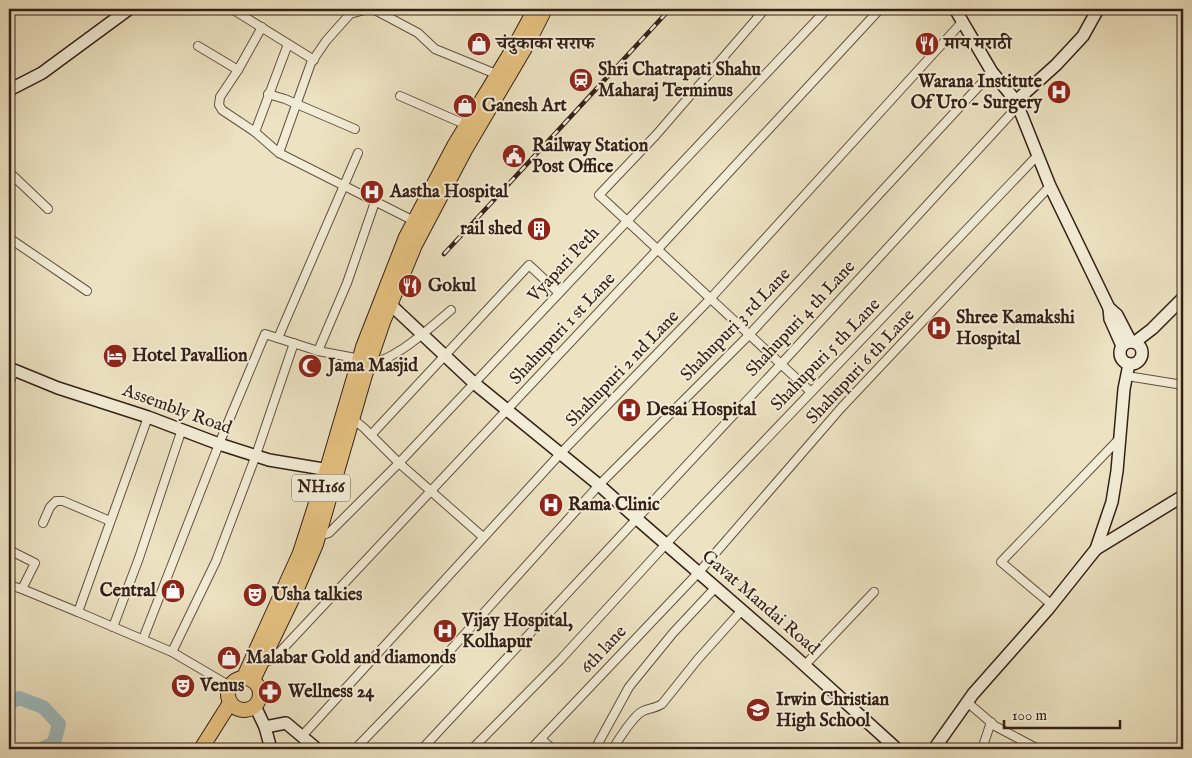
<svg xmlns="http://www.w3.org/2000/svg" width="1192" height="758" font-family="'IM FELL English','Noto Serif Devanagari',serif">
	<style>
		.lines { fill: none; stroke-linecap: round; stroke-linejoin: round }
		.river { stroke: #9ebbbe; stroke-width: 14 }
		.street-casing { stroke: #625142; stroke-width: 10 }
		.secondary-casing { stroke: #342018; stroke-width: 14 }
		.highway-casing { stroke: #342018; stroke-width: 16 }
		.street { stroke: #f3edd7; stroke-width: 8 }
		.secondary { stroke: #f3edd7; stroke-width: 11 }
		.highway { stroke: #e6c281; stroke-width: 14 }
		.rail-casing { stroke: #342018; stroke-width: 4.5 }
		.rail { stroke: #f3edd7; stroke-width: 2.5; stroke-dasharray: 8; stroke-linecap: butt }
		.labels { text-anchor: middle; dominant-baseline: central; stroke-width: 4; stroke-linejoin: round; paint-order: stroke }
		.shield { fill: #f3edd7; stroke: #6d5e51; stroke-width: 1 }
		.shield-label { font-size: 16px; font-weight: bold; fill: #342018 }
		.poi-label { font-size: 18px; font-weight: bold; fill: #342018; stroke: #f3edd7; text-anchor: start }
		.street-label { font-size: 18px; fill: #342018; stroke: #f3edd7 }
	</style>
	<rect width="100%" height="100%" fill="#ede3c2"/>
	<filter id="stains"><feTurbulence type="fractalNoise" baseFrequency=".004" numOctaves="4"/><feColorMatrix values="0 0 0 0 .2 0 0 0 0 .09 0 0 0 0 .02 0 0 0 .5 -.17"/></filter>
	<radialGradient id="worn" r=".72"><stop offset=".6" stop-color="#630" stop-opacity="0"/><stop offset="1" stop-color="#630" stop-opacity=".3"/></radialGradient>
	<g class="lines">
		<path class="river" d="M9,703L19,698L43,707L59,724L54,743L41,749"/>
		<g class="street-casing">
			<g id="street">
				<path d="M30,9H32"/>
				<path d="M232,9L314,60"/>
				<path d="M373,9L418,33L435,49L496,74"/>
				<path d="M765,9L656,135L599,195L811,392"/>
				<path d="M262,27L238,70L220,97L219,105L222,110L255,132L279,153L414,221"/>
				<path d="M198,46L238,70"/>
				<path d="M268,94L285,99L355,129"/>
				<path d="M400,96L469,126"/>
				<path d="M255,132L288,44"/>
				<path d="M279,153L311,63L326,41L350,14L368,9"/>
				<path d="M9,172L48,209"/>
				<path d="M9,238L87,291"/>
				<path d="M278,338L358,153"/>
				<path d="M318,351L347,283L375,202"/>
				<path d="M1127,376L1183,385"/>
				<path d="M9,385L14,370"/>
				<path d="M148,417L78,612L172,652L230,686"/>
				<path d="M352,418L364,428L399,463L483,537"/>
				<path d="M371,435L529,265L559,293"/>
				<path d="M43,523L50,507L56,501H63L110,521"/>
				<path d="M319,536L329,533L399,463L827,9"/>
				<path d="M9,550L35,563L22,589L78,612"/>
				<path d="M9,585L22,589"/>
				<path d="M1052,605L1001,562L1119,439"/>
				<path d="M113,627L139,558L182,429"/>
				<path d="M143,639L219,444L265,334L318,351L377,362C402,354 431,327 451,310"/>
				<path d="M172,652L216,561L256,455L294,343"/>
				<path d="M262,660L269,661L276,656L657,250L880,9"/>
				<path d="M805,665L874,592"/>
				<path d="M967,702L995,726L1038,749"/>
				<path d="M302,736L560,454L710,299L963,21"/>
				<path d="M541,739L553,749"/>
				<path d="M355,749L445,656L599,485L749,335L992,72"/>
				<path d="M422,749L781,364L1018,106"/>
				<path d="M472,749L560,660L666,544L1037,156"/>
				<path d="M531,749L699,572L841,408L1050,186"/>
				<path d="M595,749L629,687L673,633L716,587"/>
				<path d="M613,749C618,740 634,715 643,711C650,708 656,708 662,704L698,659L742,610"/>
				<path d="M982,749L991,722"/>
			</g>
		</g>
		<g class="secondary-casing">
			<g id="secondary">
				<path d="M955,9L992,72L1016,101L1050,186L1109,308L1117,315L1131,342"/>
				<path d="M9,90L42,73L129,9"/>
				<path d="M1016,101L1056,65L1083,36L1098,9"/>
				<path d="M391,305L474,383L599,485L637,519L791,653L897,749"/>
				<path d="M1109,308L1110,319L1122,346"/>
				<circle cx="1131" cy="353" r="11"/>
				<path d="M1135,342L1152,329L1183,298"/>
				<path d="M9,368L58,388L148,417L219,444L269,460L335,471"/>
				<path d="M1096,549L1183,496"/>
				<path d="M255,706L265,727L271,749"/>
				<path d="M265,727L286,723L317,749"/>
				<path d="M934,749L973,694L1049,608L1096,549L1112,502L1117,471L1124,389L1129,364"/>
			</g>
		</g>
		<g class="highway-casing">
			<g id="highway">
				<path d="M244,677L300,553L327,469L363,347L406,237L454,146L516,44L535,9"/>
				<circle cx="244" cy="694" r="16"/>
				<path d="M253,680L296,591L316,544L365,375L383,322L415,245L465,150L528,43L545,9"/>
				<path d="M201,749L230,703"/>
			</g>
		</g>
		<use href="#street" class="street"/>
		<use href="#secondary" class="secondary"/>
		<use href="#highway" class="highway"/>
		<g class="rail-casing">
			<path id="rail" d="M444,254L670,9"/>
		</g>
		<use href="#rail" class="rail"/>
	</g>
	<defs>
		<g id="shop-disc" transform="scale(1.25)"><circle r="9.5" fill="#8f2418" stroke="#f3edd7"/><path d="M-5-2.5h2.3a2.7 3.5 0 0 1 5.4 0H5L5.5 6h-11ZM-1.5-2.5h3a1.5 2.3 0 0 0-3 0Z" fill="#fff"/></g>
		<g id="restaurant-disc" transform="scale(1.25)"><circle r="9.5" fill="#8f2418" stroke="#f3edd7"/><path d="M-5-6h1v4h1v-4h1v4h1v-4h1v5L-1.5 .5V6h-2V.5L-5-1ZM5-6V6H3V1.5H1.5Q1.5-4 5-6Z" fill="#fff"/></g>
		<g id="station-disc" transform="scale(1.25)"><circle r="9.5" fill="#8f2418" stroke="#f3edd7"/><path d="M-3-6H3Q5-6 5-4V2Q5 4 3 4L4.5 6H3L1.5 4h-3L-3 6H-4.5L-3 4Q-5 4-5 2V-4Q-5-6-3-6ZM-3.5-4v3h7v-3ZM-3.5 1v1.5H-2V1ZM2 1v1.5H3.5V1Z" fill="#fff"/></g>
		<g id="hospital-disc" transform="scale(1.25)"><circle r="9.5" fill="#8f2418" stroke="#f3edd7"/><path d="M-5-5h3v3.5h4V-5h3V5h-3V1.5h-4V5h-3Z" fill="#fff"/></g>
		<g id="civic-disc" transform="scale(1.25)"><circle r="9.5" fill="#8f2418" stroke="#f3edd7"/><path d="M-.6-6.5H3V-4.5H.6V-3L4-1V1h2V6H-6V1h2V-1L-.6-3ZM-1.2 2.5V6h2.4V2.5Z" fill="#fff"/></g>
		<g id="building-disc" transform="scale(1.25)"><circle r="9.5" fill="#8f2418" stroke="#f3edd7"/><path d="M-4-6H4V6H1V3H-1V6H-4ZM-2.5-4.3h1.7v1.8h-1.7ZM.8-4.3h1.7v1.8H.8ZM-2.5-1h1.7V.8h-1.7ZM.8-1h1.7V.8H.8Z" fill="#fff"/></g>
		<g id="hotel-disc" transform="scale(1.25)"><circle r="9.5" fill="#8f2418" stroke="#f3edd7"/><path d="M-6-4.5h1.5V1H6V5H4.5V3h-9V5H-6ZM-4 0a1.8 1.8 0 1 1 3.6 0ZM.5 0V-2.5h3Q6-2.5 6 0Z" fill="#fff"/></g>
		<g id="mosque-disc" transform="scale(1.25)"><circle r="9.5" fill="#8f2418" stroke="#f3edd7"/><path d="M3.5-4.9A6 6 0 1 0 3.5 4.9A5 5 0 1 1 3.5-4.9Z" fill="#fff"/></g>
		<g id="theatre-disc" transform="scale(1.25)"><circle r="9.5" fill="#8f2418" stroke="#f3edd7"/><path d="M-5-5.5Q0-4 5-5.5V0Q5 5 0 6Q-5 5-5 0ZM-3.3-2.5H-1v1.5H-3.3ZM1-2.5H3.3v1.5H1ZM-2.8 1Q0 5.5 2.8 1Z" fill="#fff"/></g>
		<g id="pharmacy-disc" transform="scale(1.25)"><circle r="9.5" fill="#8f2418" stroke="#f3edd7"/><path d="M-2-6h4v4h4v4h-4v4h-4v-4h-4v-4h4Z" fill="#fff"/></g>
		<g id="school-disc" transform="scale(1.25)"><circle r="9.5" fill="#8f2418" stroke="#f3edd7"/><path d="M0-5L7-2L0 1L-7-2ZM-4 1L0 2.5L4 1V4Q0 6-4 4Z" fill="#fff"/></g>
	</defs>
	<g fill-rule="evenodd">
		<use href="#shop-disc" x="479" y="44"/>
		<use href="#restaurant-disc" x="927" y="44"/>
		<use href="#station-disc" x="581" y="80"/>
		<use href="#hospital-disc" x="1059" y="92"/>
		<use href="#shop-disc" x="465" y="106"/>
		<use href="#civic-disc" x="514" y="156"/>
		<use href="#hospital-disc" x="372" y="192"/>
		<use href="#building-disc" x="539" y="229"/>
		<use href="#restaurant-disc" x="410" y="286"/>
		<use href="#hospital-disc" x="939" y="328"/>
		<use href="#hotel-disc" x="115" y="356"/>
		<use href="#mosque-disc" x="310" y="366"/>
		<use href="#hospital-disc" x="629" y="410"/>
		<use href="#hospital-disc" x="551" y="505"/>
		<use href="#shop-disc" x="173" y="591"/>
		<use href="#theatre-disc" x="255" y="595"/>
		<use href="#hospital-disc" x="445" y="631"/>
		<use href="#shop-disc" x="229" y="658"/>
		<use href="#theatre-disc" x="183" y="686"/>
		<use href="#pharmacy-disc" x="270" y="692"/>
		<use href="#school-disc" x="758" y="710"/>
	</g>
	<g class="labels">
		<rect class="shield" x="292" y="474.5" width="58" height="27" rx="4"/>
		<g class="shield-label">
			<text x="321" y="488">NH166</text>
		</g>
		<g class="poi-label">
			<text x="496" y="44">चंदुकाका सराफ</text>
			<text x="944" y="44">माय मराठी</text>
			<text x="598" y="70">Shri Chatrapati Shahu<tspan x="598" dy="21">Maharaj Terminus</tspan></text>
			<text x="1042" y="82" text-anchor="end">Warana Institute<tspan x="1042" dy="21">Of Uro - Surgery</tspan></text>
			<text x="482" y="106">Ganesh Art</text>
			<text x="532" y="146">Railway Station<tspan x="532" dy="21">Post Office</tspan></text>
			<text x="390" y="192">Aastha Hospital</text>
			<text x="522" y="229" text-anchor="end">rail shed</text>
			<text x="428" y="286">Gokul</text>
			<text x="956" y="318">Shree Kamakshi<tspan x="956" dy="21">Hospital</tspan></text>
			<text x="132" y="356">Hotel Pavallion</text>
			<text x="328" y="366">Jama Masjid</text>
			<text x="646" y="410">Desai Hospital</text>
			<text x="568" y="505">Rama Clinic</text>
			<text x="156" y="591" text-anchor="end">Central</text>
			<text x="272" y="595">Usha talkies</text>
			<text x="462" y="621">Vijay Hospital,<tspan x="462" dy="21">Kolhapur</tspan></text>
			<text x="246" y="658">Malabar Gold and diamonds</text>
			<text x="200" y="686">Venus</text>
			<text x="288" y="692">Wellness 24</text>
			<text x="776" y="700">Irwin Christian<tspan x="776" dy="21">High School</tspan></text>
		</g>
		<g class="street-label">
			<text transform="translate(564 265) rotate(-47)">Vyapari Peth</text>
			<text transform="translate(801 319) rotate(-47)">Shahupuri 4 th Lane</text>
			<text transform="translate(736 325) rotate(-46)">Shahupuri 3 rd Lane</text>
			<text transform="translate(563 329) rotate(-47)">Shahupuri 1 st Lane</text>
			<text transform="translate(826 355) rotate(-46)">Shahupuri 5 th Lane</text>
			<text transform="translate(861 367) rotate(-47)">Shahupuri 6 th Lane</text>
			<text transform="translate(623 369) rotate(-46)">Shahupuri 2 nd Lane</text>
			<text transform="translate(177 410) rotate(20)">Assembly Road</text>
			<text transform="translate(760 603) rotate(41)">Gavat Mandai Road</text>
			<text transform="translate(604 650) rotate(-47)">6th lane</text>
		</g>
	</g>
	<rect width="1192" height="758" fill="none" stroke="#ede3c2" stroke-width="30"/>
	<rect x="10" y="10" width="1172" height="738" fill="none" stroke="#342018" stroke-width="2.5"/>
	<rect x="15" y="15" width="1162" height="728" fill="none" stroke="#342018"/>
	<path d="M1004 720v8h116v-8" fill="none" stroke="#342018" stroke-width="2.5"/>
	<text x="1012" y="720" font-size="15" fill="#342018" stroke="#f3edd7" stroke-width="4" paint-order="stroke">100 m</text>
	<rect width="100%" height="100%" filter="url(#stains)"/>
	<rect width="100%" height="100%" fill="url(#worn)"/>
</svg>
